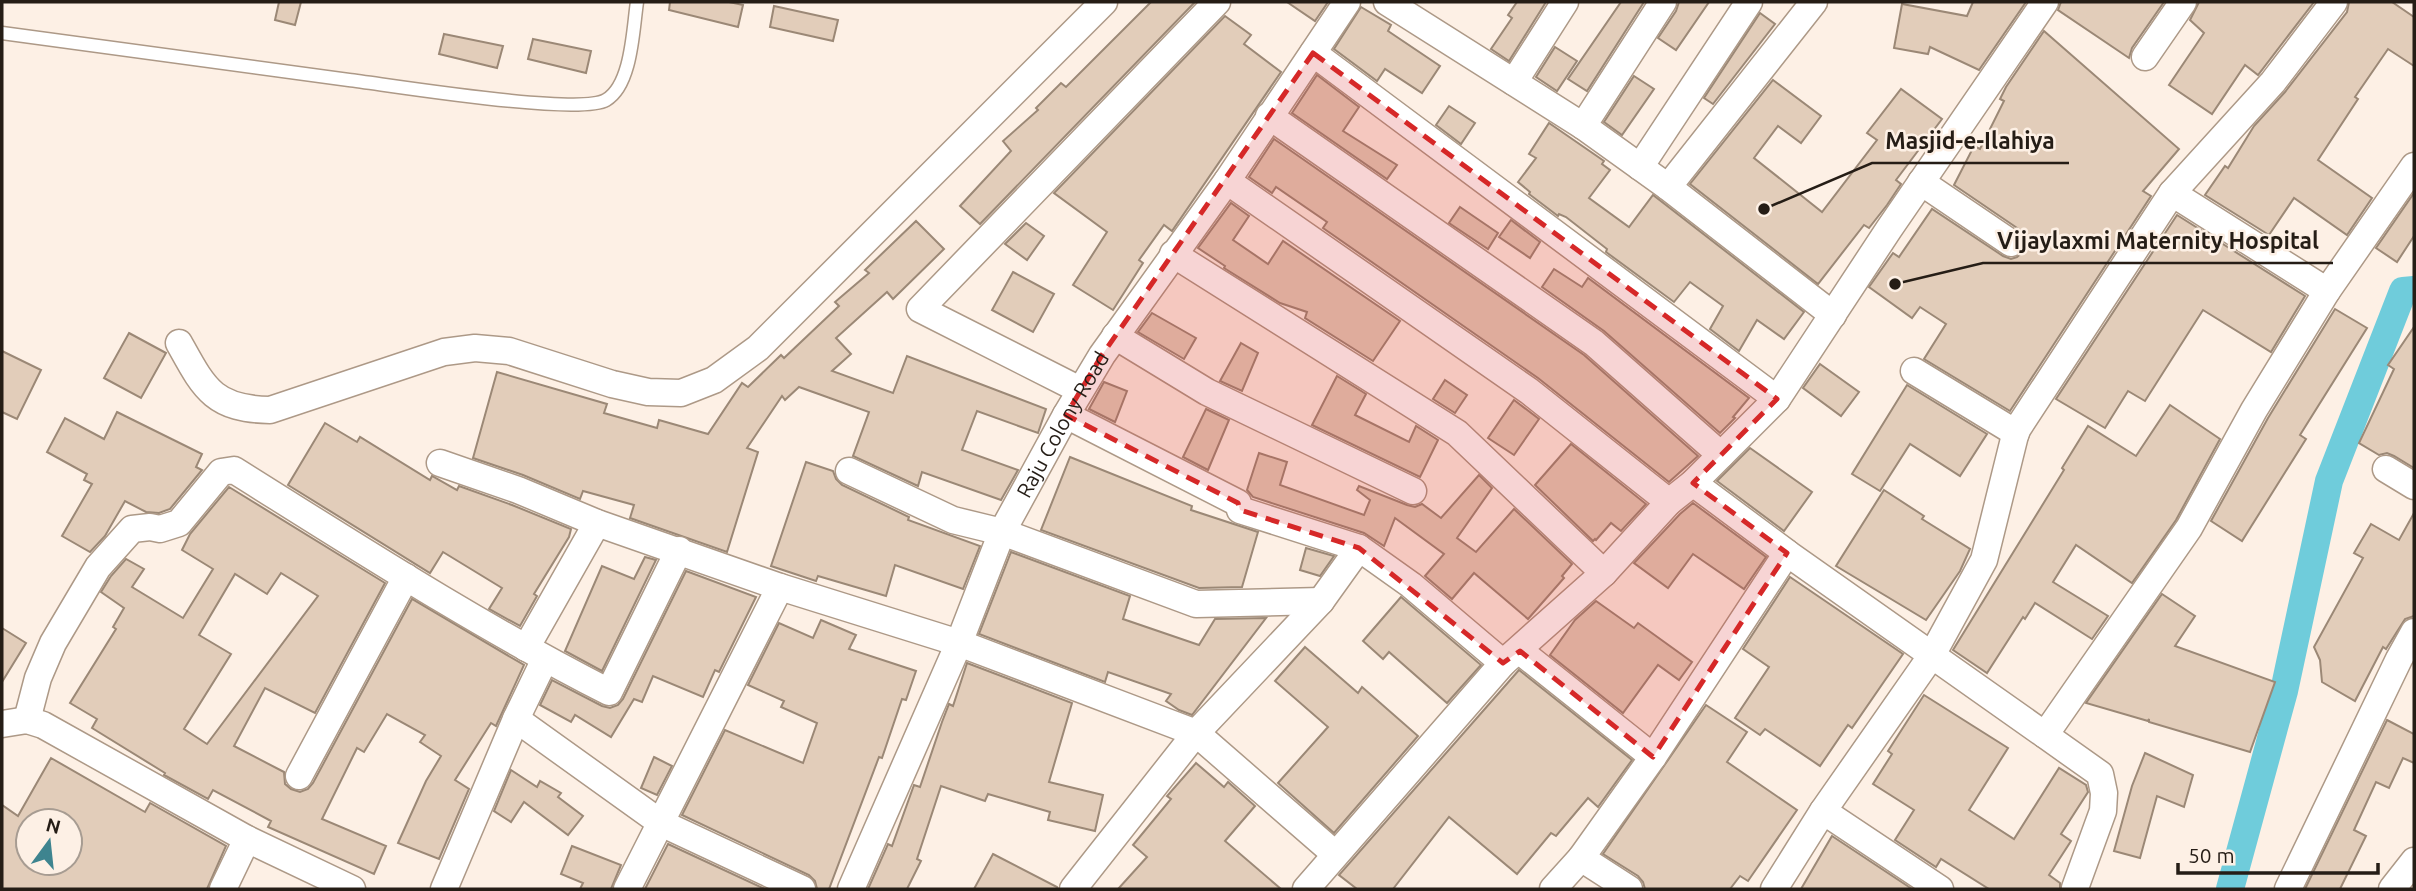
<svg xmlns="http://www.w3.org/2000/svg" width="2416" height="891" font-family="Ubuntu,sans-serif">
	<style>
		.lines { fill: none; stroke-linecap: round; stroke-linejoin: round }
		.canal { stroke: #6fccdb; stroke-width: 28 }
		.building { fill: #e2cdba; stroke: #9b8876; stroke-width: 2; fill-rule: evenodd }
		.lane-casing { stroke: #ad9987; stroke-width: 15 }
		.street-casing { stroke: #ad9987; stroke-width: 29 }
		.lane { stroke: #fff; stroke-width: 12 }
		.street { stroke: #fff; stroke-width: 26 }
		.marked { fill: #d62828; fill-opacity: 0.2; stroke: #d62828; stroke-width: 5; stroke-dasharray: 14 9; stroke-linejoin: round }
		.labels { text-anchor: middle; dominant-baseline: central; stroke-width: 5; stroke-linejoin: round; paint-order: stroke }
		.street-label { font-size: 21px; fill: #251d16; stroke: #fdf0e5 }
		.leader { fill: none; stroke: #251d16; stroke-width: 2.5 }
		.callout-dot { fill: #251d16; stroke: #fdf0e5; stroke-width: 2.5 }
		.callout-label { font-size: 23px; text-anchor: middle; font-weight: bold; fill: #251d16; stroke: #fdf0e5; stroke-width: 5; stroke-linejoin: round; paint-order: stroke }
	</style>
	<rect width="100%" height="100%" fill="#fdf0e5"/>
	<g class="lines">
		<path class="canal" d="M2230,889L2284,691L2329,481L2403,291L2414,290"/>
	</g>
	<g class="building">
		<path d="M279,2H301L295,25L275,20Z"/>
		<path d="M670,2H729L743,5L738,27L669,10Z"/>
		<path d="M1151,2H1195L980,224L960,206L1011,151L1003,141L1038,110L1036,108L1061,83L1066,87Z"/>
		<path d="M1287,2H1328L1315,21Z"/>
		<path d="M1517,2H1546L1509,61L1491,49L1512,18L1508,15Z"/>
		<path d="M1621,2H1644L1587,91L1568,79Z"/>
		<path d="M1679,2H1709L1676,50L1658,38L1676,11Z"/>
		<path d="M1973,2H2026L1979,70L1930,47L1928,54L1894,48L1902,4L1967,16Z"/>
		<path d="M2061,2H2164L2132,48L2129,58L2058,10Z"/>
		<path d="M2199,2H2314L2258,75L2245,65L2212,114L2169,85L2204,33L2190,20Z"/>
		<path d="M2349,2H2392L2414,17V66L2388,49L2355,97L2358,99L2318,160L2372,198L2347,235L2294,198L2269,235L2205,195L2225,166L2228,168L2254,126L2285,92L2347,12Z"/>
		<path d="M774,6L838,20L833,41L770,27Z"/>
		<path d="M1361,7L1391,25L1388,31L1440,66L1422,93L1385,69L1377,81L1334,49Z"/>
		<path d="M1760,13L1775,24L1713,104L1704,98Z"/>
		<path d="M1225,16L1251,35L1244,44L1281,72L1172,231L1164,225L1139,260L1143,263L1113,310L1073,285L1107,232L1054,193Z"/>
		<path d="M2044,31L2179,149L2143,191L2151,196L2010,411L1924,359L1946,324L1920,307L1912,318L1869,287L1893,253L1899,257L1932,209L2003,256L2011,259L2017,257L2024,251L2027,243L2025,236L2020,230L1954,185L1974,146L1980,149L2004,101L2000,99L2006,87Z"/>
		<path d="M444,34L503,46L497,68L439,54Z"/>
		<path d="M533,39L591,51L586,73L528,59Z"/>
		<path d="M1555,47L1577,61L1557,91L1536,77Z"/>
		<path d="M1317,75L1359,107L1343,131L1397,165L1387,179L1292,113Z"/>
		<path d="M1634,76L1654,89L1622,135L1604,122Z"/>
		<path d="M1773,80L1821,116L1801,143L1778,126L1754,158L1822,212L1877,140L1867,133L1901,89L1942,119L1896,180L1901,184L1887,205L1869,228L1864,225L1818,284L1690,184Z"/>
		<path d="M1449,106L1475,123L1461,144L1436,125Z"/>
		<path d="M1549,123L1604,161L1602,164L1610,170L1589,198L1629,227L1653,195L1804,312L1784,339L1757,320L1739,351L1710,329L1723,306L1690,282L1674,302L1606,252L1607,249L1566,217L1559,214L1558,216L1529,194L1530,192L1518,182L1536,158L1529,154Z"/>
		<path d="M1274,139L1584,355L1698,456L1669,482L1538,378L1323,228L1327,222L1276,187L1272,193L1249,177Z"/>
		<path d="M2414,193V236L2397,262L2376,248Z"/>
		<path d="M1231,203L1249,216L1233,240L1268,264L1283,241L1400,321L1373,361L1305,318L1307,312L1280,303L1224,268L1225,266L1198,248Z"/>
		<path d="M1460,207L1498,233L1488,249L1449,223Z"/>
		<path d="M2177,215L2305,296L2271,352L2203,310L2145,401L2128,391L2105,428L2056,399Z"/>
		<path d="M1511,220L1540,242L1530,258L1499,237Z"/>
		<path d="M916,221L944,249L893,299L887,292L836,338L851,354L832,371L893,393L907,356L1046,409L1038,433L977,411L962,450L1018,470L1001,500L922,472L918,486L853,456L869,412L799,387L785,400L782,396L747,448L758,452L727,552L630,518L634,505L583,491L580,499L523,475L473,458L497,372L607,404L604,413L657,428L659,420L708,434L742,383L748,387L781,355L784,358L839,306L835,302L869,273L865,270Z"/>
		<path d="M1026,223L1044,236L1027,260L1005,244Z"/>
		<path d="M1554,269L1582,287L1588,278L1749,398L1733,417L1735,418L1720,433L1604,331L1542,287Z"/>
		<path d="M1013,272L1054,294L1033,332L992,310Z"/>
		<path d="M2335,309L2367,328L2300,435L2306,439L2242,541L2211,521L2268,418Z"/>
		<path d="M1152,313L1196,338L1184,359L1138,332Z"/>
		<path d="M2414,327V468L2394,456L2387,453L2379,455L2359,443L2394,369L2388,365Z"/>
		<path d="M129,333L166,353L141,398L104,378Z"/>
		<path d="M1241,343L1258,353L1242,391L1220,381Z"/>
		<path d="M2,351L41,370L17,419L2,412Z"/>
		<path d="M1820,364L1859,392L1841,416L1803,388Z"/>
		<path d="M1337,376L1366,394L1355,415L1409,442L1416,426L1438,440L1420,477L1312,425Z"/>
		<path d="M1445,380L1467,395L1455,413L1433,399Z"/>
		<path d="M1104,382L1127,391L1115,422L1089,409Z"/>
		<path d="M1907,385L1987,434L1960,476L1910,444L1880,491L1852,474Z"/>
		<path d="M1514,400L1539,419L1514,455L1488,438Z"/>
		<path d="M2170,405L2220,439L2176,520L2132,583L2076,545L2053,582L2108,616L2092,639L2035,603L2025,619L2023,617L1987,673L1953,650L2064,470L2062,468L2088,426L2136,456Z"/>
		<path d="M1206,409L1229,420L1208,470L1183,457Z"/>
		<path d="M117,412L202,454L196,467L202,470L170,509L159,513L146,512L125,501L105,536L90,552L62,536L92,484L84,480L87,474L47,452L65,418L104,439Z"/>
		<path d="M325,423L357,442L360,437L430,480L432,476L457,490L459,486L512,505L571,529L569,537L534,594L537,596L520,626L489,609L502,588L443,552L430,573L288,485Z"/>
		<path d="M1571,444L1646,504L1621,531L1611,523L1596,540L1595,539L1593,541L1535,485Z"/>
		<path d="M1750,448L1812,492L1784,531L1717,481Z"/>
		<path d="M1259,453L1287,462L1280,485L1364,515L1370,500L1357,490L1359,486L1407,505L1415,507L1422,504L1441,518L1479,475L1492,488L1457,538L1476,552L1514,509L1572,564L1562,576L1564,578L1528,619L1474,573L1452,599L1425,576L1444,554L1395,518L1384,546L1364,533L1253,497L1247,490Z"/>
		<path d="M1070,457L1192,506L1191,510L1258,532L1242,587L1199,588L1041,530Z"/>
		<path d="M806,462L833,471L836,479L842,485L909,517L908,520L980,546L963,589L895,565L886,596L818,576L816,581L771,566Z"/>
		<path d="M229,487L385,583L315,713L265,688L234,746L284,772L285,784L291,789L300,792L308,789L313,783L412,599L524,665L496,726L491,723L455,780L469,789L439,859L398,843L426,781L441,756L420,742L425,735L387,714L364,752L357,748L322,819L386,846L374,874L268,827L271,821L213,790L208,799L164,775L165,773L92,728L97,719L70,703L116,629L113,627L124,608L101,592L111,576L126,559L144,569L132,587L183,618L213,569L182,550L190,534ZM281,573L318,596L207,744L184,729L231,654L199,635L235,574L267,594Z"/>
		<path d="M1884,490L1924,516L1922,519L1970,549L1960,571L1926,620L1836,566Z"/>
		<path d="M1693,503L1766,557L1744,589L1693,554L1668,588L1634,563L1680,514Z"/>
		<path d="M2414,513V616L2405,619L2386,649L2383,647L2355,701L2322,682L2320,660L2314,647L2363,558L2354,553L2371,524L2399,540Z"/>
		<path d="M1306,548L1334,556L1320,576L1300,570Z"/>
		<path d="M1011,552L1130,596L1123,619L1199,645L1215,619L1266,618L1192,715L1179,710L1166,701L1171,694L1108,672L1105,682L979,634Z"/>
		<path d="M645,557L656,560L602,671L565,651L602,566L634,579Z"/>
		<path d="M686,571L756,597L719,672L715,670L703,697L653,676L642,702L634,699L611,737L575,715L571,722L540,705L552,680L602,706L610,708L618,705L623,699Z"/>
		<path d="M1790,577L1903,654L1852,728L1848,725L1820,766L1765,729L1760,735L1735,718L1769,667L1743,649Z"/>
		<path d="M2162,594L2195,616L2175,646L2275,682L2250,752L2149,722V719L2148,721L2086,703Z"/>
		<path d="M1401,597L1481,665L1447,703L1389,652L1383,659L1363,641Z"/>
		<path d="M1596,601L1634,628L1638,623L1692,662L1679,680L1658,665L1623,713L1550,655L1575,620Z"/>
		<path d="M821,620L856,635L849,649L916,671L906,700L902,699L882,758L879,757L829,889H817L815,881L809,875L682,815L725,730L803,763L817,723L781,707L784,701L748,685L779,623L813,638Z"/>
		<path d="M2,628L26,643L2,682Z"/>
		<path d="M1305,647L1358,693L1362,687L1418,736L1334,833L1278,783L1328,727L1275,681Z"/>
		<path d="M967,663L1072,703L1049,782L1103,795L1095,831L1048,820L1050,812L988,794L985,801L941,786L917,859L921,861L907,889H868L888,844L892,846L914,785L920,787L942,722L949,704L953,706Z"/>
		<path d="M1519,670L1632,760L1598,807L1588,798L1556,836L1551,833L1517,874L1449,817L1393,889H1357L1339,875Z"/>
		<path d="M1924,695L2008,748L1969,810L2014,839L2059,768L2086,785L2088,792L2061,834L2071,841L2049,875L2060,883V889H1989L1941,859L1936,867L1895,840L1914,810L1873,784L1892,754L1888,751Z"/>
		<path d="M1706,705L1747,732L1727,762L1797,810L1748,881L1740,876L1730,889H1645L1643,882L1638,876L1603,854Z"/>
		<path d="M2387,720L2414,734V763L2403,758L2389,788L2376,782L2354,830L2366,836L2340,889H2305Z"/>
		<path d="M2145,753L2193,775L2184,807L2157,796L2140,858L2114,851L2132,786Z"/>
		<path d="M654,757L672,766L657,795L641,788Z"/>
		<path d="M51,758L145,812L150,803L226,846L207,889H2V805L18,816ZM26,821H70V863H28V822Z"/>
		<path d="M1196,763L1224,787L1228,782L1255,806L1225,841L1281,889H1118L1147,857L1133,845L1171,799L1167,796Z"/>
		<path d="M511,770L537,787L540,781L561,793L558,797L583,816L568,835L524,802L511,822L494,811Z"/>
		<path d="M1832,836L1912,889H1801Z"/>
		<path d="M668,844L765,889H645Z"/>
		<path d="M572,846L621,865L611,889H580L583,883L561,874Z"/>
		<path d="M993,854L1057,887L1058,889H974Z"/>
	</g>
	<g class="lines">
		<g class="lane-casing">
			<path id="lane" d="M2,33C117,49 233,64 349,80C390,85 579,116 606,100C632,85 633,28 637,2"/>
		</g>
		<g class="street-casing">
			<g id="street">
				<path d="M1387,2L1583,126L1668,187L1833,315"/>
				<path d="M1313,53L1777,399"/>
				<path d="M2145,57L2183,2"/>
				<path d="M1514,82L1565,2"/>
				<path d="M1269,116L1594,343L1721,455"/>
				<path d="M1583,126L1663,2"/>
				<path d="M1640,167L1749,2"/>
				<path d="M1227,181L1529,391L1669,502"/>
				<path d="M1921,182L2011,243"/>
				<path d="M1668,187L1814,2"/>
				<path d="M2172,193L2327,291"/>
				<path d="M1173,254L1457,433L1604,573"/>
				<path d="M1115,336L1207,392L1413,491"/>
				<path d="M179,343C204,388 213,409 270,410L444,352L475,348L509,351L612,384L648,392L681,393L714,380L758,348L1104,2"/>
				<path d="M1914,371L2016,433"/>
				<path d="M1080,390L920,309L1217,2"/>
				<path d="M1066,415L1238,503L1240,510L1359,548L1411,585L1503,663"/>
				<path d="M440,463L518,490L597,523L780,587L959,643L1196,733L1335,854"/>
				<path d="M2386,469L2414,486"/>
				<path d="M849,471L953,520L1002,532L1196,604L1321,601"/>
				<path d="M1693,483L1787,553L2045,735L2189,528L2254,410L2327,291L2414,166"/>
				<path d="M526,648L597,523"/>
				<path d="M1520,651L1653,757"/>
				<path d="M516,719L661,823L802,889"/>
				<path d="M27,720L38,678L53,643L98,567L132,529L150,527L160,529L179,523L221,472L234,470C357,547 479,626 609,692L679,550"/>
				<path d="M2,724L27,720L43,725L247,839L352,889"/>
				<path d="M2045,735L2100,774L2104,793L2103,811L2075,888"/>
				<path d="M299,776L406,577"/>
				<path d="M1823,811L1940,889"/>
				<path d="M223,889L247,839"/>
				<path d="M444,889L516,719L545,659"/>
				<path d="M627,889L780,587"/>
				<path id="s1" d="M851,889L959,643L1002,532L1066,415L1102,355L1227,181L1347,2"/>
				<path d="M1073,889L1196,733L1321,601L1359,548"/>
				<path d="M1306,889L1503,663L1604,573L1669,502L1693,483L1777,399L1889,229L2045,2"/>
				<path d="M1553,889L1581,858"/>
				<path d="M1629,889L1581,858L1653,757L1787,553"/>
				<path d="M1774,889L1823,811L1932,655L1984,560L2016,431L2172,193L2273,82L2334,2"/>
				<path d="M2288,889L2399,659L2414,632"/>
				<path d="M2392,889L2414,861"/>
			</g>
		</g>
		<use href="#lane" class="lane"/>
		<use href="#street" class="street"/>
	</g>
	<path class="marked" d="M1313,53L1777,399L1693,483L1787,553L1653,757L1520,651L1503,663L1359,548L1240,510L1238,503L1066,415L1102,355Z"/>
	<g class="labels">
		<g class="street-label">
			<text stroke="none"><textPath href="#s1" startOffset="511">Raju Colony Road</textPath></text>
		</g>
	</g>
	<path class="leader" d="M1764 209L1872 163H2069M1895 284L1983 263H2333"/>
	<g class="callout-dot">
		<circle cx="1764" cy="209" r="7"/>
		<circle cx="1895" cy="284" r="7"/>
	</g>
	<g class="callout-label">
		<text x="1970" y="149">Masjid-e-Ilahiya</text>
		<text x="2158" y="249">Vijaylaxmi Maternity Hospital</text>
	</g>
	<rect width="2416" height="891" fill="none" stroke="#251d16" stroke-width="7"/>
	<g transform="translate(49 842) rotate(15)"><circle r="33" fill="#fdf0e5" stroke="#a79c92" stroke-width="2"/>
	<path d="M0-5L12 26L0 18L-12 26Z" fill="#3e848f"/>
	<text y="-10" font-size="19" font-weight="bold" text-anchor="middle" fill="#251d16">N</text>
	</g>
	<path d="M2178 863v10h200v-10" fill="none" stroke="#251d16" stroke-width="3.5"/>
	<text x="2188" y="863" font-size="21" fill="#251d16" stroke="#fdf0e5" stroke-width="5" paint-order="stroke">50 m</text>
</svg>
